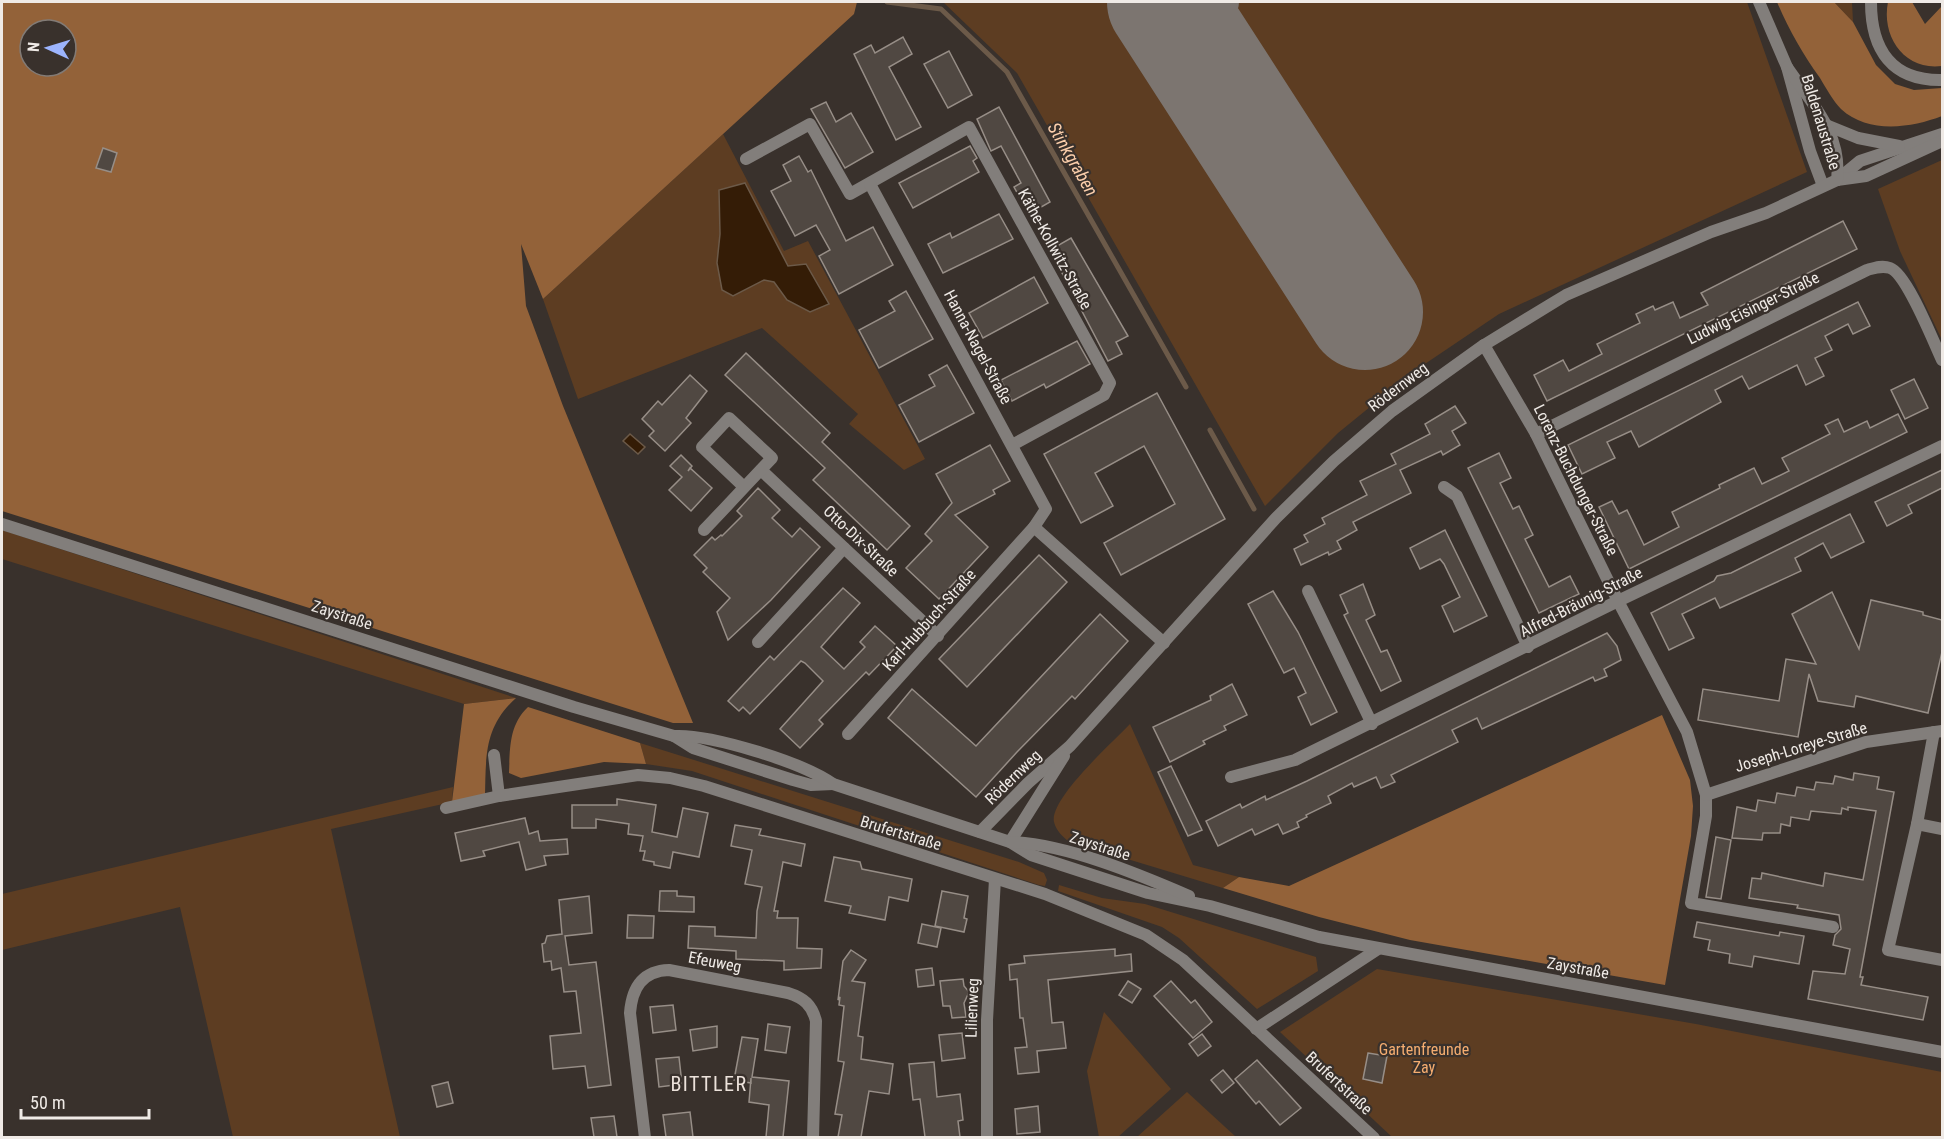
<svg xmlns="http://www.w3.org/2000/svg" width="1944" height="1139" font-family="'Roboto Condensed',sans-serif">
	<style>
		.green { fill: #5d3d22 }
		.forest { fill: #936239; fill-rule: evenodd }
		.water { fill: #341c06; stroke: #6c5a49; stroke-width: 1.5 }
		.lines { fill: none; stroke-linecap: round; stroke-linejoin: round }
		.stream { stroke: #6c5a49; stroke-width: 5 }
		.taxiway { stroke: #7c7570; stroke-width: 46 }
		.runway { stroke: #7c7570; stroke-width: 116 }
		.building { fill: #504842; stroke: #978e87; stroke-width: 1.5 }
		.minor { stroke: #827e7b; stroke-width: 12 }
		.tertiary { stroke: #827e7b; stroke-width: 12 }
		.labels { text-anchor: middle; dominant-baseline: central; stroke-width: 4.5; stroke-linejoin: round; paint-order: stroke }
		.street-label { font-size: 16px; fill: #efeae6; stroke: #39312c }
		.park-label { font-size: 16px; fill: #f5ad70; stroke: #39312c }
		.water-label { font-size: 18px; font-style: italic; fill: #fbceab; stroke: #39312c }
		.quarter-label { font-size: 20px; letter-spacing: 1.5px; fill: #ece2db; stroke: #39312c }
	</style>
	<rect width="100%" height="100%" fill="#39312c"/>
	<g class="green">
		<path d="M943,2H1747L1807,172L1499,314L1413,372L1338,433L1265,506L1017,73Z"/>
		<path d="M1834,2H1852L1853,22Z"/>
		<path d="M723,134L784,251L808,241L925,459L904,470L849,424L858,414L762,328L578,399L543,299Z"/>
		<path d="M1942,160V340L1900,251L1878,189Z"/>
		<path d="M2,530L516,698L464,704L2,559Z"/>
		<path d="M1130,724L1193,865L1239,877L1223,888L1068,841C1062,836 1056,830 1054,822C1049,799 1113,742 1130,724Z"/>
		<path d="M640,743L1019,862L1044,873L1047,880L1045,886L1039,885L692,771L646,764Z"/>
		<path d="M453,787L452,802L331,829L400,1137H233L180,907L2,950V894Z"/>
		<path d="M1059,885L1102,898L1145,904L1316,957L1318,971L1257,1009L1179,938L1162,927L1058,891Z"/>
		<path d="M1377,969L1696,1024L1942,1072V1137H1392L1280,1032Z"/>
		<path d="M1104,1012L1171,1089L1118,1137H1099L1087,1071Z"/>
		<path d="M1187,1092L1236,1137H1137Z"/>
	</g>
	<g class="forest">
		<path d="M2,2H857L854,14L543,299L521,244L526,306L563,406L693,723H673L2,511ZM30,30H66V66H30Z"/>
		<path d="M1777,2H1834L1853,22L1876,65L1895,84L1914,90L1942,88V116C1911,128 1868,134 1841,109C1833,101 1826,88 1820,78C1802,53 1789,30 1777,2Z"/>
		<path d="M1888,2H1912L1925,24L1942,6V66C1905,71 1881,37 1888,2Z"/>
		<path d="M516,698C484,727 486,756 485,796L452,802L464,704Z"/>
		<path d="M528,707L640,743L646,764L604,762L521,778L509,773C510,748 509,725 528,707Z"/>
		<path d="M1662,715L1690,780L1693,806L1691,836L1665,985L1410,940L1319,917L1223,888L1239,877L1289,886Z"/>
	</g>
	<g class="water">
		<path d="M745,183L788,266L806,264L829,304L810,312L787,300L774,282L764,280L733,296L722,290L717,263L720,234L719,190Z"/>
		<path d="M630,434L645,447L638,454L623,441Z"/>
	</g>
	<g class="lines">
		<g class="stream">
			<path d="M887,2L941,9L1007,72L1186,387"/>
			<path d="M1210,430L1254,509"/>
		</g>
		<path class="taxiway" d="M1177,19L1216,2"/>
		<path class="runway" d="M1165,2L1365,312"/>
	</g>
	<g class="building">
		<path d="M903,37L912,54L889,67L921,127L896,140L854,54L871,45L875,53Z"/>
		<path d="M949,51L972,95L948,108L924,64Z"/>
		<path d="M826,102L836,122L851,113L873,152L845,168L811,109Z"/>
		<path d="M999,107L1050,202L1029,214L1014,187L1021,183L1001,146L991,151L977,119Z"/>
		<path d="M970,146L977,158L973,161L979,172L913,208L899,183Z"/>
		<path d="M103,148L117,153L111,172L96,168Z"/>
		<path d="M799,156L808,172L811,170L846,241L873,227L893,265L839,294L819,256L830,250L816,225L795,236L771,191L791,181L783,165Z"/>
		<path d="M999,214L1013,239L943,273L928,244L950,233L952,238Z"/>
		<path d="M1843,221L1857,249L1547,401L1534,375L1563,360L1569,371L1602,354L1597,344L1640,323L1636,314L1653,306L1655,310L1673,302L1680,318L1708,305L1701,293Z"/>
		<path d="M1071,238L1128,336L1116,342L1122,354L1108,361L1050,250Z"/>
		<path d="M1034,277L1048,303L983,338L969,313Z"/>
		<path d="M906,291L933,339L879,368L859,330L895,311L889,301Z"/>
		<path d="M1858,302L1870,326L1853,334L1848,324L1825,336L1832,350L1815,358L1824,376L1806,385L1797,365L1749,389L1742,376L1715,390L1721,402L1639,447L1631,431L1607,442L1615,458L1582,474L1568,445Z"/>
		<path d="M1077,341L1090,364L1046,388L1044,384L1012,401L1001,380Z"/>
		<path d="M746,353L830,433L822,442L910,526L887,550L813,480L825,468L725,375Z"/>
		<path d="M947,365L974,413L919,442L899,405L935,386L929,375Z"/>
		<path d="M690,375L707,391L686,418L691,423L665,451L649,436L654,431L642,419L658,401L662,405Z"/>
		<path d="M1914,379L1928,408L1905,419L1891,390Z"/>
		<path d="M1157,393L1225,519L1121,575L1104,543L1175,504L1144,446L1095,473L1113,506L1081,523L1044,454Z"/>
		<path d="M1455,406L1466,423L1452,431L1460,445L1443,455L1441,451L1400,470L1411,493L1353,522L1357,530L1337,541L1341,549L1329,555L1328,552L1301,565L1294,549L1308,542L1304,535L1325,524L1322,518L1367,495L1360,481L1396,464L1391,454L1430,434L1425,424Z"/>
		<path d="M1898,414L1907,432L1629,569L1599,507L1612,501L1619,514L1627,510L1644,545L1679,527L1672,512L1720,488L1719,485L1754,468L1762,484L1789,471L1782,458L1830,434L1825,425L1838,419L1844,432L1867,421L1870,428Z"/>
		<path d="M990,445L1010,481L993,490L995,494L955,515L988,547L939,599L906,568L932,541L925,534L952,503L936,474Z"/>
		<path d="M1499,453L1511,478L1500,483L1513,509L1519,506L1533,535L1525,539L1549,587L1570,576L1579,594L1539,613L1468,468Z"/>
		<path d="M681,455L692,466L688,471L690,468L712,488L691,511L669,490L682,477L670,466Z"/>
		<path d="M1942,470V488L1908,505L1912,513L1887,526L1875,502Z"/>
		<path d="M758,488L780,510L772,518L792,537L800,528L820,547L771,600L728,640L717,612L730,598L703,572L707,568L694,555L712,537L715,540L721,535L722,536L742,516L737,511Z"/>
		<path d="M1850,514L1864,542L1831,558L1823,543L1795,558L1801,571L1720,608L1715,598L1682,614L1694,638L1669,650L1651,613L1714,581L1717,576L1731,573Z"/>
		<path d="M1445,530L1487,616L1454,632L1442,606L1460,597L1444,564L1440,559L1420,569L1410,548Z"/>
		<path d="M1039,555L1067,582L967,687L939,659Z"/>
		<path d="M1363,584L1375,615L1366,620L1381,652L1387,650L1401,681L1381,691L1344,615L1348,613L1340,595Z"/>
		<path d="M843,588L860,603L821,647L844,669L865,647L860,642L875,626L897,646L869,675L866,672L819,720L823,724L800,748L780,729L823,681L805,663L801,661L750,714L743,707L739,711L728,701L770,656L774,660Z"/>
		<path d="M1273,591L1298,632L1337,712L1311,725L1298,697L1306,693L1294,668L1284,673L1248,604Z"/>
		<path d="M1832,592L1859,649L1871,600L1923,612V615L1942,620V652L1928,713L1856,696L1854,707L1818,701L1809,674L1798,737L1698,720L1703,689L1779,701L1786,659L1816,664L1792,614Z"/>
		<path d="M1100,614L1128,641L1075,699L1072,696L1017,752L976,797L888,718L912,689L976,746Z"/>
		<path d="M1607,633L1617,646L1621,660L1604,669L1607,676L1595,681L1593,677L1482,729L1477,718L1452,730L1458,742L1391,775L1395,782L1381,788L1376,777L1354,787L1352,783L1328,796L1331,803L1306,815L1307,817L1297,822L1299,827L1283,834L1278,824L1255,835L1252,829L1218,846L1206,821L1240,804L1242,808L1265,796L1266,800L1307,781Z"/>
		<path d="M1232,684L1247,715L1224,726L1226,730L1203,741L1205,744L1170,762L1153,727L1211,700L1210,696Z"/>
		<path d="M1171,766L1202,830L1188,836L1158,772Z"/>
		<path d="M1854,773L1879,777L1877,789L1894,792L1860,977H1863L1861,985L1928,997L1923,1020L1808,999L1813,971L1845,974L1850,949L1833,945L1835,935L1841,929L1839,915L1797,908L1798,905L1749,898L1752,878L1761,879L1762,873L1823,886L1825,873L1863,880L1876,811L1848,807V810L1842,808L1841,814L1811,811L1809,820L1791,817L1790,826L1781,824L1780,833H1763L1762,840L1732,838L1737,807L1756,811L1758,800L1775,803L1777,793L1795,796L1797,787L1814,790L1816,782L1833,784L1835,776L1853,780Z"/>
		<path d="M617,799L656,805L652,832L677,837L683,808L708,813L699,857L673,852L670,868L654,865V862L643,860L645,851H640L643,836L628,834L629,824L596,819V828H572V805H617Z"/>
		<path d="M525,818L529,834L538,831L540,841L567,839L568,854L544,856L546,865L526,870L519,842L483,851L485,856L461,861L455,833Z"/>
		<path d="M735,825L761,829L759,835L805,844L801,866L783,862L774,911H778L777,918H798L797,948L822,949L821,968L784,970V961L736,959V951L688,948L689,926L715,927V936L756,938L757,911L762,887L745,884L752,850L731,846Z"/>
		<path d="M1716,837L1731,840L1721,899L1706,897Z"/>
		<path d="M834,857L860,862L862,869L912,879L908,901L889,897L885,920L849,913L851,906L825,901Z"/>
		<path d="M660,891H677V896L694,897V912L659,911Z"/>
		<path d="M942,891L968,896L964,918L967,919L964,932L935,926Z"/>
		<path d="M589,896L592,933L565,936L569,965L596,962L611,1085L588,1088L585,1066L553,1069L550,1036L581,1033L576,991L564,992L561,968L552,970L551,961L544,962L542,944L545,943L547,936L562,934L559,900Z"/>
		<path d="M628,915L654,916L653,938H627Z"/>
		<path d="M1697,922L1779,936L1780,932L1804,936L1799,964L1754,956L1752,967L1729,963L1730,954L1708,950L1710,940L1694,937Z"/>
		<path d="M922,924L941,928L937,947L918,943Z"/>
		<path d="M1115,949V956L1131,954L1132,971L1048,980L1052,1023L1063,1022L1066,1048L1037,1051L1039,1072L1018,1074L1015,1048L1027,1047L1023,1018H1020L1017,979L1010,980L1009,965L1025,963L1024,956Z"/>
		<path d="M851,950L866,960L852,981L865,983L858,1036L863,1037L861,1059L893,1064L889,1094L869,1091L861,1137H838L842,1115L835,1114L844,1062L838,1061L844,1006L839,1005L840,997L838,1000L843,961Z"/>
		<path d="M932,968L934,985L918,987L916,970Z"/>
		<path d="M963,979L964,986L969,992L964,1003L966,1017L952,1018L950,1006H943L940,981Z"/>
		<path d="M1128,981L1141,989L1132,1003L1119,995Z"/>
		<path d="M1171,981L1191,1003L1195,1000L1212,1022L1193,1038L1154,996Z"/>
		<path d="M673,1005L676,1030L653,1033L650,1007Z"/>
		<path d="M768,1024L790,1027L786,1053L765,1050Z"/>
		<path d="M717,1026V1047L693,1051L690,1030Z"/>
		<path d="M962,1033L965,1058L942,1061L939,1035Z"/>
		<path d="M1202,1034L1211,1046L1198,1056L1189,1044Z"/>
		<path d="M742,1037L758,1039L752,1077L789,1081L783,1137H766L769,1105L749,1102L751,1078V1083L734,1080Z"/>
		<path d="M1368,1053L1387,1056L1382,1083L1363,1079Z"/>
		<path d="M679,1057L682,1084L659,1087L656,1059Z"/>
		<path d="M1257,1060L1301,1108L1280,1125L1259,1101L1256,1104L1235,1079Z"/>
		<path d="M934,1062L937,1097L960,1094L963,1120L958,1121L960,1137H925L920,1099L913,1100L909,1064Z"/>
		<path d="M1223,1070L1234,1083L1222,1093L1211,1080Z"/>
		<path d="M448,1082L453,1103L437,1107L432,1086Z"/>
		<path d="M1038,1106L1040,1132L1017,1134L1015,1109Z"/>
		<path d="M690,1112L693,1137H666L663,1115Z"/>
		<path d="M614,1116L617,1137H594L591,1118Z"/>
	</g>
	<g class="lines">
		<g class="minor">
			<path d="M1871,2C1871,50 1892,81 1942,80"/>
			<path d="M746,159L810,124L850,194L969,127L1110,383L1104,395L1012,445"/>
			<path d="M1837,180L1860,161L1942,134"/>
			<path d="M1837,180L1866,176L1942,141"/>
			<path d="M870,184L1046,509L1034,527L1164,643"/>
			<path d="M1484,345L1536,434L1618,601L1687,732L1706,795V816L1691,903L1833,927"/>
			<path d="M1536,434L1867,270C1874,268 1882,265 1890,268C1907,274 1933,341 1942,360"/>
			<path d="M761,470L938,636"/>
			<path d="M1444,487L1457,496L1528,647"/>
			<path d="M704,530C727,506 749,482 772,458L729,418L702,447L744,487"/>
			<path d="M1308,591L1372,724"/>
			<path d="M758,642L844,548"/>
			<path d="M1934,732L1917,824L1888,950L1942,960"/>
			<path d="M848,734L1034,527"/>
			<path d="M494,755L499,796"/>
			<path d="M1231,777L1295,760L1618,601L1942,446"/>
			<path d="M1706,795L1866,742L1942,731"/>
			<path d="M446,808L499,796L638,775L670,778L704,786L1045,894L1146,935L1183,960L1374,1138"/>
			<path d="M1917,824L1942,829"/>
			<path d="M1256,1029L1378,949"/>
			<path d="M645,1138L630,1013C632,988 642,971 669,970L788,993C804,998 812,1005 816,1021L813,1138"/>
			<path d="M987,1138V1020L995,879"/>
		</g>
		<g class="tertiary">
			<path d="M1759,2L1787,67L1810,151L1823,186"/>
			<path d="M1826,125L1858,138L1899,146"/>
			<path d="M2,524L574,707L674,736L693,748L793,780L811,785L833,784"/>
			<path d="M674,736C710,734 802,762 833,784L1010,842L1031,855L1148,893L1210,906L1319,937L1942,1052"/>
			<path d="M980,832L1028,783L1070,746L1276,518L1334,461L1392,411L1484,345L1566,295L1711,232L1766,213L1837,180C1842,133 1812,104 1787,67"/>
			<path d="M1010,842L1064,756"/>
			<path d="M1011,842C1066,844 1138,874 1189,896"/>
		</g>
	</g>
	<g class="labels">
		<g class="street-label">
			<text transform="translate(1821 122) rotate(73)">Baldenaustraße</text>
			<text transform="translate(1055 249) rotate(61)">Käthe-Kollwitz-Straße</text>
			<text transform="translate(1753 308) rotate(-26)">Ludwig-Eisinger-Straße</text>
			<text transform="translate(978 347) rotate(62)">Hanna-Nagel-Straße</text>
			<text transform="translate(1398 387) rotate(-37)">Rödernweg</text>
			<text transform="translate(1576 480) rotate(63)">Lorenz-Buchdunger-Straße</text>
			<text transform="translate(861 541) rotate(43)">Otto-Dix-Straße</text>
			<text transform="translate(1581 602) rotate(-27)">Alfred-Bräunig-Straße</text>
			<text transform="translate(342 615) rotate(18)">Zaystraße</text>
			<text transform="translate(929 620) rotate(-48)">Karl-Hubbuch-Straße</text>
			<text transform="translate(1801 747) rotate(-17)">Joseph-Loreye-Straße</text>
			<text transform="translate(1013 777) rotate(-44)">Rödernweg</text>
			<text transform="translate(901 833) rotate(17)">Brufertstraße</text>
			<text transform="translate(1100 846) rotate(18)">Zaystraße</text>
			<text transform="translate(715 962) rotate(11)">Efeuweg</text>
			<text transform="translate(1578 968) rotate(10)">Zaystraße</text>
			<text transform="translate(972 1008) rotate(-88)">Lilienweg</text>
			<text transform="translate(1339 1083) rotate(43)">Brufertstraße</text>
		</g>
		<g class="park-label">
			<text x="1424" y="1049">Gartenfreunde<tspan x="1424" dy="18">Zay</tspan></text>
		</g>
		<g class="water-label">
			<text transform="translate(1073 159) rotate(60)">Stinkgraben</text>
		</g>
		<g class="quarter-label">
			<text x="709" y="1084">BITTLER</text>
		</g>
	</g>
	<rect width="1944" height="1139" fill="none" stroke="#efeae6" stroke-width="6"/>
	<g transform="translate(48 48) rotate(274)"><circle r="28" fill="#39312c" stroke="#827b76" stroke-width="1.5"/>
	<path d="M0-4.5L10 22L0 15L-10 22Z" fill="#9cb4fd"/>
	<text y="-9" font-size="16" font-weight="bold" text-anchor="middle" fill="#efeae6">N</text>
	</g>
	<path d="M21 1109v9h128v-9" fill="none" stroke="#efeae6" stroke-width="3"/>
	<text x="30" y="1109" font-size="18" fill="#efeae6" stroke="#39312c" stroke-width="4.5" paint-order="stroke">50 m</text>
</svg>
